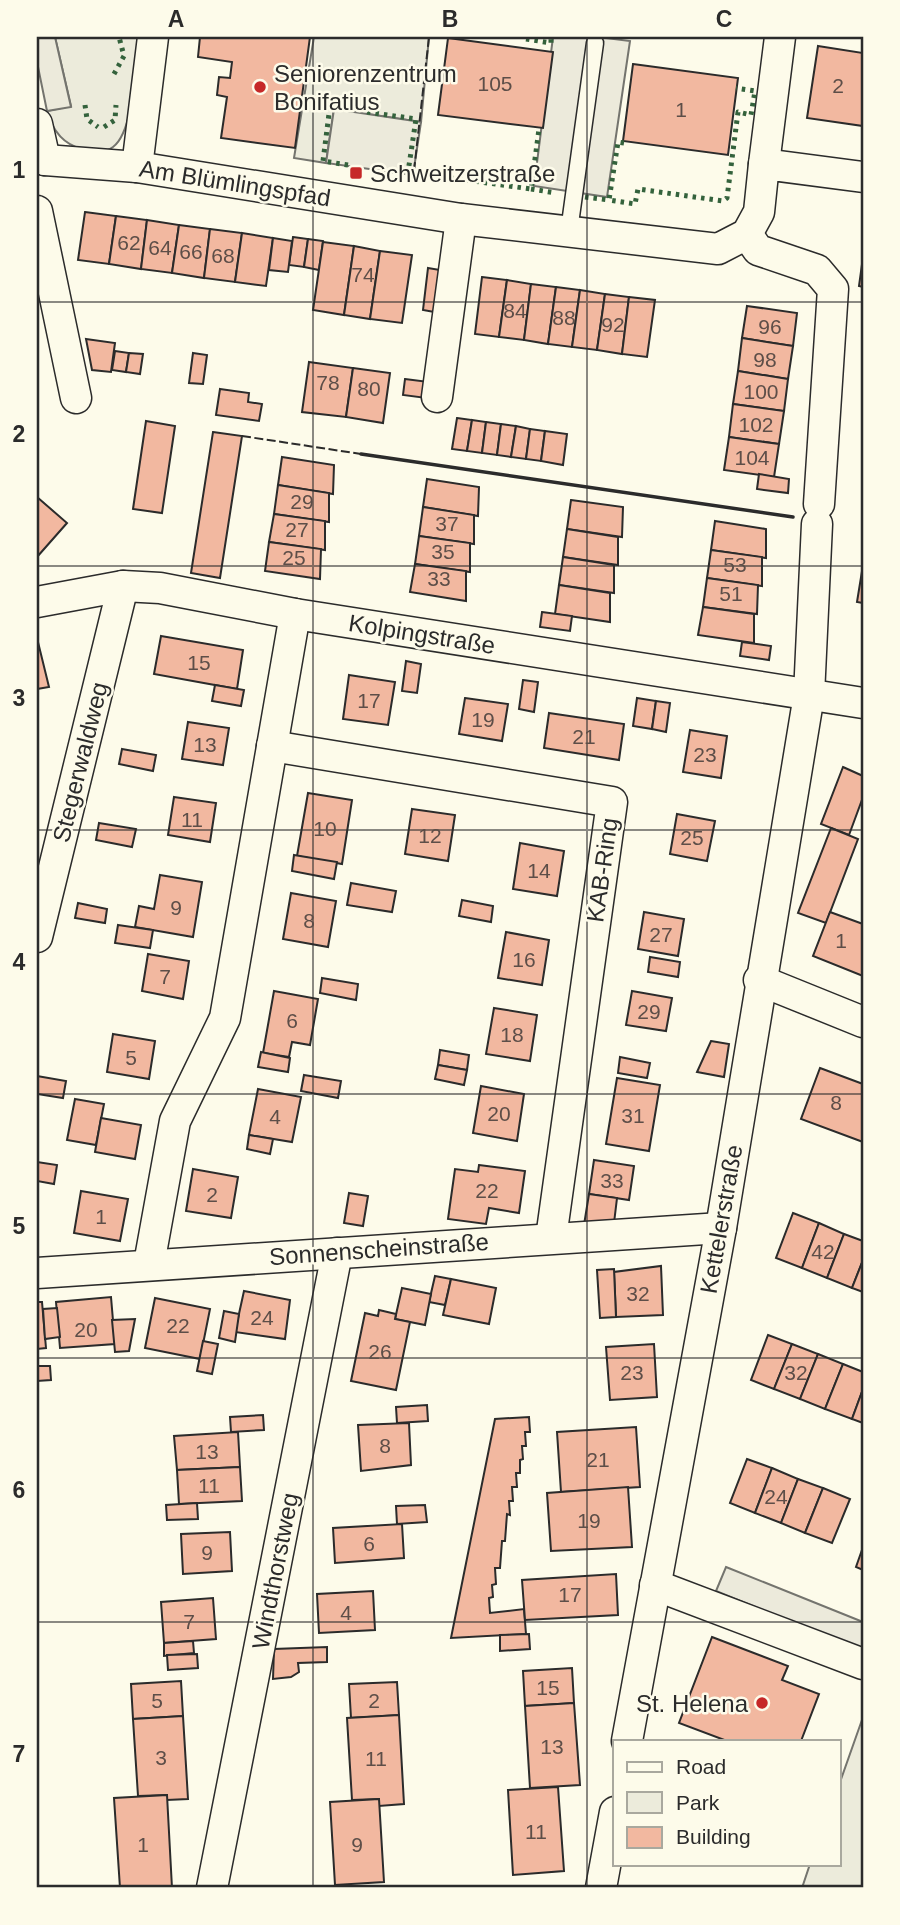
<svg xmlns="http://www.w3.org/2000/svg" width="900" height="1925" font-family="Helvetica,sans-serif">
	<style>
		.green { fill: #ecebdb; stroke: #74746e; stroke-width: 2 }
		.parking { fill: #eceadb; stroke: #74746e; stroke-width: 2 }
		.building { fill: #f2b8a0; stroke: #2b2b2b; stroke-width: 2 }
		.lines { fill: none; stroke-linecap: round; stroke-linejoin: round }
		.lane-casing { stroke: #2b2b2b; stroke-width: 19 }
		.street-casing { stroke: #2b2b2b; stroke-width: 33 }
		.lane { stroke: #fdfbea; stroke-width: 16 }
		.street { stroke: #fdfbea; stroke-width: 30 }
		.hedge { stroke: #34623c; stroke-width: 5; stroke-dasharray: 3.5 5; stroke-linecap: butt }
		.fence { stroke: #2b2b2b; stroke-width: 2; stroke-dasharray: 9 3.5; stroke-linecap: butt }
		.wall { stroke: #2b2b2b; stroke-width: 3.5 }
		.grid { fill: none; stroke: #2b2b2b; stroke-width: 2; stroke-opacity: 0.55 }
		.poi-dot { fill: #c62828; stroke: #fdfbea; stroke-width: 2.5 }
		.labels { text-anchor: middle; dominant-baseline: central; stroke-width: 5; stroke-linejoin: round; paint-order: stroke }
		.number-label { font-size: 21px; fill: #5d4e48 }
		.poi-label { font-size: 24px; fill: #2b2b2b; stroke: #fdfbea; text-anchor: start }
		.street-label { font-size: 24px; fill: #2b2b2b; stroke: #fdfbea }
		.neatline { fill: none; stroke: #2b2b2b; stroke-width: 2.5 }
		.grid-label { font-size: 23px; text-anchor: middle; font-weight: bold; fill: #2b2b2b }
	</style>
	<rect width="100%" height="100%" fill="#fdfbea"/>
	<g class="green">
		<path d="M55,37H140C136,62 134,132 113,147C104,154 91,152 82,149C62,144 52,129 47,111L71,106Z"/>
		<path d="M314,37H429L421,122L334,109L326,163L294,158Z"/>
		<path d="M863,1717V1888H802L810,1864H839V1785Z"/>
	</g>
	<g class="parking">
		<path d="M37,37H55L71,107L47,111L37,62Z"/>
		<path d="M553,37H598L630,41L607,197L534,186Z"/>
		<path d="M334,109L421,122L413,175L326,163Z"/>
		<path d="M726,1567L863,1622V1651L716,1591Z"/>
	</g>
	<g class="building">
		<path d="M200,37H310L295,148L221,138L227,97L217,95L219,77L230,78L232,62L198,57Z"/>
		<path d="M448,38L553,52L543,128L438,115Z"/>
		<path d="M818,46L863,53V126L807,118Z"/>
		<path d="M633,64L738,78L728,155L623,141Z"/>
		<path d="M85,212L116,216L109,264L78,260Z"/>
		<path d="M116,216L147,220L141,269L109,264Z"/>
		<path d="M147,220L179,225L172,273L141,269Z"/>
		<path d="M179,225L210,229L204,278L172,273Z"/>
		<path d="M210,229L242,233L235,282L204,278Z"/>
		<path d="M242,233L273,238L266,286L235,282Z"/>
		<path d="M293,237L308,239L304,267L289,265Z"/>
		<path d="M273,238L292,241L288,272L269,270Z"/>
		<path d="M308,239L323,241L319,270L304,267Z"/>
		<path d="M323,242L354,246L344,315L313,310Z"/>
		<path d="M354,246L380,251L370,319L344,315Z"/>
		<path d="M380,251L412,255L402,323L370,319Z"/>
		<path d="M863,257V287L859,286Z"/>
		<path d="M428,268L446,271L440,313L423,310Z"/>
		<path d="M482,277L507,280L499,337L475,334Z"/>
		<path d="M507,280L531,284L524,340L499,337Z"/>
		<path d="M531,284L556,287L548,344L524,340Z"/>
		<path d="M556,287L580,290L572,347L548,344Z"/>
		<path d="M580,290L605,294L597,350L572,347Z"/>
		<path d="M605,294L629,297L622,354L597,350Z"/>
		<path d="M629,297L655,300L647,357L622,354Z"/>
		<path d="M747,306L797,313L793,346L742,338Z"/>
		<path d="M742,338L793,346L788,379L738,371Z"/>
		<path d="M86,339L115,343L111,372L92,370Z"/>
		<path d="M115,351L129,353L126,372L112,370Z"/>
		<path d="M129,353L143,354L140,374L126,372Z"/>
		<path d="M193,353L207,355L203,384L189,383Z"/>
		<path d="M309,362L353,368L346,417L302,412Z"/>
		<path d="M353,368L390,373L383,423L346,417Z"/>
		<path d="M738,371L788,379L784,411L733,404Z"/>
		<path d="M405,379L429,382L426,398L403,395Z"/>
		<path d="M220,389L249,393L248,402L262,404L259,421L216,415Z"/>
		<path d="M733,404L784,411L779,444L729,437Z"/>
		<path d="M457,418L472,420L467,451L452,449Z"/>
		<path d="M472,420L486,422L482,453L467,451Z"/>
		<path d="M146,421L175,426L162,513L133,509Z"/>
		<path d="M486,422L501,424L497,455L482,453Z"/>
		<path d="M501,424L516,426L511,457L497,455Z"/>
		<path d="M516,426L530,429L526,459L511,457Z"/>
		<path d="M530,429L545,431L541,461L526,459Z"/>
		<path d="M545,431L567,434L563,465L541,461Z"/>
		<path d="M213,432L242,436L220,578L191,573Z"/>
		<path d="M729,437L779,444L774,477L724,470Z"/>
		<path d="M282,457L334,465L333,494L278,485Z"/>
		<path d="M759,474L789,479L788,493L757,489Z"/>
		<path d="M427,479L479,487L478,516L423,507Z"/>
		<path d="M278,485L329,493V522L274,514Z"/>
		<path d="M37,497L67,523L37,557Z"/>
		<path d="M571,500L623,507L622,537L567,529Z"/>
		<path d="M423,507L474,515V544L419,536Z"/>
		<path d="M274,514L325,521V550L269,542Z"/>
		<path d="M715,521L766,529V558L711,550Z"/>
		<path d="M567,529L618,537V565L563,557Z"/>
		<path d="M419,536L470,543V572L415,564Z"/>
		<path d="M269,542L321,549L320,579L265,571Z"/>
		<path d="M711,550L762,557V586L707,578Z"/>
		<path d="M563,557L614,565V593L559,585Z"/>
		<path d="M415,564L466,571V601L410,592Z"/>
		<path d="M863,565V603L857,602Z"/>
		<path d="M707,578L758,585L757,614L703,607Z"/>
		<path d="M559,585L610,593V622L555,614Z"/>
		<path d="M703,607L754,614V643L698,635Z"/>
		<path d="M542,612L572,616L570,631L540,627Z"/>
		<path d="M161,636L243,650L237,689L154,674Z"/>
		<path d="M37,638L49,687L37,689Z"/>
		<path d="M742,642L771,646L769,660L740,656Z"/>
		<path d="M406,661L421,664L417,693L402,691Z"/>
		<path d="M349,675L395,682L388,725L343,719Z"/>
		<path d="M523,680L538,682L534,712L519,709Z"/>
		<path d="M215,685L244,690L241,706L212,701Z"/>
		<path d="M465,698L508,704L502,741L459,734Z"/>
		<path d="M637,698L656,701L652,729L633,726Z"/>
		<path d="M656,701L670,703L666,732L652,729Z"/>
		<path d="M549,713L624,724L619,760L544,748Z"/>
		<path d="M188,722L229,728L223,765L182,759Z"/>
		<path d="M690,730L727,736L721,778L683,772Z"/>
		<path d="M122,749L156,755L153,771L119,764Z"/>
		<path d="M843,767L863,776V797L849,835L821,824Z"/>
		<path d="M308,793L352,800L342,864L297,856Z"/>
		<path d="M174,797L216,803L210,842L168,835Z"/>
		<path d="M412,809L455,815L448,861L405,854Z"/>
		<path d="M677,814L715,821L707,861L670,854Z"/>
		<path d="M99,823L136,829L132,847L96,840Z"/>
		<path d="M831,828L858,839L826,923L798,913Z"/>
		<path d="M520,843L564,851L557,896L513,889Z"/>
		<path d="M294,855L337,862L334,879L292,871Z"/>
		<path d="M160,875L202,882L193,937L135,927L139,906L154,909Z"/>
		<path d="M351,883L396,891L392,912L347,905Z"/>
		<path d="M291,893L336,901L328,947L283,939Z"/>
		<path d="M462,900L493,906L491,922L459,916Z"/>
		<path d="M78,903L107,909L105,923L75,918Z"/>
		<path d="M644,912L684,919L678,956L638,949Z"/>
		<path d="M830,912L863,924V976L813,956Z"/>
		<path d="M118,925L153,930L150,948L115,943Z"/>
		<path d="M506,932L549,940L542,985L498,978Z"/>
		<path d="M148,954L189,961L183,999L142,991Z"/>
		<path d="M650,957L680,962L678,977L648,972Z"/>
		<path d="M322,978L358,984L356,1000L320,993Z"/>
		<path d="M274,991L318,999L310,1045L292,1042L289,1057L263,1053Z"/>
		<path d="M632,991L672,998L666,1031L626,1025Z"/>
		<path d="M494,1008L537,1015L530,1061L486,1054Z"/>
		<path d="M113,1034L155,1041L149,1079L107,1072Z"/>
		<path d="M711,1041L729,1044L724,1077L697,1072Z"/>
		<path d="M440,1050L469,1055L467,1070L438,1065Z"/>
		<path d="M261,1052L290,1058L288,1072L258,1067Z"/>
		<path d="M620,1057L650,1063L647,1078L618,1073Z"/>
		<path d="M438,1065L467,1070L464,1085L435,1079Z"/>
		<path d="M820,1068L863,1084V1142L801,1119Z"/>
		<path d="M304,1075L341,1081L338,1098L301,1091Z"/>
		<path d="M37,1076L66,1081L63,1098L37,1094Z"/>
		<path d="M617,1078L660,1085L649,1151L606,1144Z"/>
		<path d="M481,1086L524,1094L517,1141L473,1133Z"/>
		<path d="M258,1089L301,1097L292,1142L249,1135Z"/>
		<path d="M75,1099L104,1104L96,1145L67,1140Z"/>
		<path d="M101,1118L141,1125L135,1159L95,1152Z"/>
		<path d="M249,1135L273,1139L270,1154L247,1149Z"/>
		<path d="M594,1160L634,1166L629,1200L589,1194Z"/>
		<path d="M37,1162L57,1165L54,1184L37,1181Z"/>
		<path d="M479,1165L525,1171L519,1213L489,1208L486,1224L448,1219L455,1169L478,1172Z"/>
		<path d="M193,1169L238,1177L231,1218L186,1211Z"/>
		<path d="M81,1191L128,1199L120,1241L74,1233Z"/>
		<path d="M349,1193L368,1196L363,1226L344,1223Z"/>
		<path d="M589,1194L617,1198L614,1223L584,1225Z"/>
		<path d="M793,1213L819,1223L802,1268L776,1258Z"/>
		<path d="M819,1223L844,1234L827,1278L802,1268Z"/>
		<path d="M844,1234L863,1241V1260L852,1288L827,1278Z"/>
		<path d="M863,1260V1292L852,1288Z"/>
		<path d="M661,1266L663,1315L616,1317L614,1272Z"/>
		<path d="M614,1269L616,1317L600,1318L597,1270Z"/>
		<path d="M435,1276L451,1279L445,1305L429,1302Z"/>
		<path d="M451,1279L496,1288L489,1324L443,1315Z"/>
		<path d="M402,1288L431,1294L425,1325L395,1319Z"/>
		<path d="M244,1291L290,1300L285,1339L235,1332Z"/>
		<path d="M111,1297L115,1344L60,1348L56,1302Z"/>
		<path d="M155,1298L210,1309L200,1359L145,1348Z"/>
		<path d="M37,1302H42L46,1348L37,1349Z"/>
		<path d="M57,1308L60,1337L45,1339L43,1309Z"/>
		<path d="M379,1310L396,1314L395,1319L410,1322L396,1390L351,1381L365,1313L378,1316Z"/>
		<path d="M224,1311L239,1314L235,1342L219,1338Z"/>
		<path d="M135,1319L129,1351L115,1352L112,1320Z"/>
		<path d="M768,1335L792,1344L774,1389L751,1380Z"/>
		<path d="M203,1341L218,1344L212,1374L197,1371Z"/>
		<path d="M654,1344L657,1397L610,1400L606,1347Z"/>
		<path d="M792,1344L818,1354L800,1399L774,1389Z"/>
		<path d="M818,1354L843,1364L825,1409L800,1399Z"/>
		<path d="M843,1364L863,1372V1389L852,1419L825,1409Z"/>
		<path d="M37,1366H50L51,1380L37,1381Z"/>
		<path d="M863,1389V1423L852,1419Z"/>
		<path d="M427,1405L428,1421L397,1423L396,1407Z"/>
		<path d="M263,1415L264,1430L231,1432L230,1417Z"/>
		<path d="M529,1417L530,1432H525L526,1446H522L523,1459L520,1460V1473H516L517,1487H512L513,1501H509L510,1515L507,1514L505,1541H502L500,1568H495L496,1584L492,1585L493,1597L489,1598L490,1613L524,1609L526,1634L451,1638L495,1419Z"/>
		<path d="M409,1423L411,1465L361,1471L358,1425Z"/>
		<path d="M636,1427L640,1487L561,1492L557,1432Z"/>
		<path d="M238,1432L240,1467L177,1470L174,1436Z"/>
		<path d="M747,1459L772,1468L755,1513L730,1503Z"/>
		<path d="M240,1467L242,1501L179,1504L177,1470Z"/>
		<path d="M772,1468L798,1479L781,1523L755,1513Z"/>
		<path d="M798,1479L823,1488L805,1533L781,1523Z"/>
		<path d="M628,1487L632,1547L551,1551L547,1493Z"/>
		<path d="M823,1488L850,1499L832,1543L805,1533Z"/>
		<path d="M197,1503L198,1519L167,1520L166,1505Z"/>
		<path d="M425,1505L427,1522L397,1524L396,1506Z"/>
		<path d="M402,1524L404,1558L335,1563L333,1528Z"/>
		<path d="M230,1532L232,1571L183,1574L181,1534Z"/>
		<path d="M863,1547V1570L856,1567Z"/>
		<path d="M616,1574L618,1615L525,1620L522,1580Z"/>
		<path d="M373,1591L375,1630L319,1633L317,1594Z"/>
		<path d="M213,1598L216,1639L164,1643L161,1602Z"/>
		<path d="M529,1634L530,1649L500,1651V1635Z"/>
		<path d="M712,1637L788,1666L782,1680L819,1694L801,1741H727L679,1723Z"/>
		<path d="M193,1641L194,1653L164,1656V1643Z"/>
		<path d="M327,1647V1662L298,1663L299,1672L291,1677L273,1679L274,1649Z"/>
		<path d="M197,1654L198,1668L168,1670L167,1655Z"/>
		<path d="M572,1668L574,1703L525,1706L523,1671Z"/>
		<path d="M181,1681L183,1716L133,1719L131,1684Z"/>
		<path d="M397,1682L399,1715L351,1718L349,1684Z"/>
		<path d="M574,1703L580,1785L530,1788L525,1706Z"/>
		<path d="M399,1715L404,1804L379,1806V1799L352,1800L347,1718Z"/>
		<path d="M183,1716L188,1799L167,1800V1795L138,1796L133,1719Z"/>
		<path d="M558,1787L564,1871L513,1875L508,1790Z"/>
		<path d="M167,1795L172,1888H120L114,1798Z"/>
		<path d="M379,1799L384,1882L335,1885L330,1802Z"/>
	</g>
	<g class="lines">
		<g class="lane-casing">
			<path id="lane" d="M569,231L595,43"/>
		</g>
		<g class="street-casing">
			<g id="street">
				<path d="M37,124L45,160"/>
				<path d="M45,160L137,167L461,219L718,249L747,234L759,212L764,164L863,177"/>
				<path d="M764,164L780,37"/>
				<path d="M137,167L153,37"/>
				<path d="M37,211L76,398"/>
				<path d="M747,234L758,250L817,270L833,289L819,504"/>
				<path d="M437,397L461,219"/>
				<path d="M37,602L123,586L160,588L295,614L863,703"/>
				<path d="M272,746L612,802L551,1238"/>
				<path d="M37,937L123,586"/>
				<path d="M759,980L863,1022"/>
				<path d="M149,1264L175,1121L225,1018L295,614"/>
				<path d="M37,1273L721,1228"/>
				<path d="M655,1585L863,1664"/>
				<path d="M627,1741L721,1228L809,695L817,524"/>
				<path d="M212,1888L337,1253"/>
				<path d="M601,1888L615,1812"/>
			</g>
		</g>
		<use href="#lane" class="lane"/>
		<use href="#street" class="street"/>
		<g class="hedge">
			<path d="M526,39L551,43V37"/>
			<path d="M114,74L124,56L119,37"/>
			<path d="M85,105L87,119L98,127"/>
			<path d="M367,112L416,119L408,172L397,170"/>
			<path d="M104,127L115,120L116,105"/>
			<path d="M624,143L618,142L609,200L635,204L638,189L723,201L727,198L738,112L751,115L755,91L736,88"/>
			<path d="M348,165L323,161L330,106L357,110"/>
			<path d="M408,172L531,189L539,129"/>
			<path d="M531,189L556,193"/>
			<path d="M585,197L609,200"/>
		</g>
		<g class="fence">
			<path d="M414,171L429,37"/>
			<path d="M242,436L361,454"/>
		</g>
		<path class="wall" d="M361,454L793,517"/>
	</g>
	<path class="grid" d="M313,37V1888M587,37V1888M37,302H863M37,566H863M37,830H863M37,1094H863M37,1358H863M37,1622H863"/>
	<g class="poi-dot">
		<circle cx="260" cy="87" r="7"/>
		<rect x="349" y="166" width="14" height="14" rx="3.5"/>
		<circle cx="762" cy="1703" r="7"/>
	</g>
	<g class="labels">
		<g class="number-label">
			<text x="495" y="83">105</text>
			<text x="838" y="85">2</text>
			<text x="681" y="109">1</text>
			<text x="129" y="242">62</text>
			<text x="160" y="247">64</text>
			<text x="191" y="251">66</text>
			<text x="223" y="255">68</text>
			<text x="363" y="274">74</text>
			<text x="515" y="310">84</text>
			<text x="564" y="317">88</text>
			<text x="613" y="324">92</text>
			<text x="770" y="326">96</text>
			<text x="765" y="359">98</text>
			<text x="328" y="382">78</text>
			<text x="369" y="388">80</text>
			<text x="761" y="391">100</text>
			<text x="756" y="424">102</text>
			<text x="752" y="457">104</text>
			<text x="302" y="501">29</text>
			<text x="447" y="523">37</text>
			<text x="297" y="529">27</text>
			<text x="443" y="551">35</text>
			<text x="294" y="557">25</text>
			<text x="735" y="564">53</text>
			<text x="439" y="578">33</text>
			<text x="731" y="593">51</text>
			<text x="199" y="662">15</text>
			<text x="369" y="700">17</text>
			<text x="483" y="719">19</text>
			<text x="584" y="736">21</text>
			<text x="205" y="744">13</text>
			<text x="705" y="754">23</text>
			<text x="192" y="819">11</text>
			<text x="325" y="828">10</text>
			<text x="430" y="835">12</text>
			<text x="692" y="837">25</text>
			<text x="539" y="870">14</text>
			<text x="176" y="907">9</text>
			<text x="309" y="920">8</text>
			<text x="661" y="934">27</text>
			<text x="841" y="940">1</text>
			<text x="524" y="959">16</text>
			<text x="165" y="976">7</text>
			<text x="649" y="1011">29</text>
			<text x="292" y="1020">6</text>
			<text x="512" y="1034">18</text>
			<text x="131" y="1057">5</text>
			<text x="836" y="1102">8</text>
			<text x="499" y="1113">20</text>
			<text x="633" y="1115">31</text>
			<text x="275" y="1116">4</text>
			<text x="612" y="1180">33</text>
			<text x="487" y="1190">22</text>
			<text x="212" y="1194">2</text>
			<text x="101" y="1216">1</text>
			<text x="823" y="1251">42</text>
			<text x="638" y="1293">32</text>
			<text x="262" y="1317">24</text>
			<text x="178" y="1325">22</text>
			<text x="86" y="1329">20</text>
			<text x="380" y="1351">26</text>
			<text x="632" y="1372">23</text>
			<text x="796" y="1372">32</text>
			<text x="385" y="1445">8</text>
			<text x="207" y="1451">13</text>
			<text x="598" y="1459">21</text>
			<text x="209" y="1485">11</text>
			<text x="776" y="1496">24</text>
			<text x="589" y="1520">19</text>
			<text x="369" y="1543">6</text>
			<text x="207" y="1552">9</text>
			<text x="570" y="1594">17</text>
			<text x="346" y="1612">4</text>
			<text x="189" y="1621">7</text>
			<text x="548" y="1687">15</text>
			<text x="157" y="1700">5</text>
			<text x="374" y="1700">2</text>
			<text x="552" y="1746">13</text>
			<text x="161" y="1757">3</text>
			<text x="376" y="1758">11</text>
			<text x="536" y="1831">11</text>
			<text x="143" y="1844">1</text>
			<text x="357" y="1844">9</text>
		</g>
		<g class="poi-label">
			<text x="274" y="73">Seniorenzentrum<tspan x="274" dy="28">Bonifatius</tspan></text>
			<text x="370" y="173">Schweitzerstraße</text>
			<text x="748" y="1703" text-anchor="end">St. Helena</text>
		</g>
		<g class="street-label">
			<text transform="translate(235 183) rotate(9)">Am Blümlingspfad</text>
			<text transform="translate(422 634) rotate(9)">Kolpingstraße</text>
			<text transform="translate(80 762) rotate(-76)">Stegerwaldweg</text>
			<text transform="translate(602 870) rotate(-82)">KAB-Ring</text>
			<text transform="translate(721 1219) rotate(-80)">Kettelerstraße</text>
			<text transform="translate(379 1249) rotate(-4)">Sonnenscheinstraße</text>
			<text transform="translate(275 1571) rotate(-79)">Windthorstweg</text>
		</g>
	</g>
	<rect width="900" height="1925" fill="none" stroke="#fdfbea" stroke-width="77"/>
	<rect x="613" y="1740" width="228" height="126" fill="#fdfbea" stroke="#a9a89e" stroke-width="2"/>
	<rect x="627" y="1762" width="35" height="10" fill="#fdfbea" stroke="#a9a89e" stroke-width="2"/>
	<text x="676" y="1774" font-size="21" fill="#2b2b2b">Road</text>
	<rect x="627" y="1792" width="35" height="21" fill="#ecebdb" stroke="#a9a89e" stroke-width="2"/>
	<text x="676" y="1810" font-size="21" fill="#2b2b2b">Park</text>
	<rect x="627" y="1827" width="35" height="21" fill="#f2b8a0" stroke="#a9a89e" stroke-width="2"/>
	<text x="676" y="1844" font-size="21" fill="#2b2b2b">Building</text>
	<rect x="38" y="38" width="824" height="1848" class="neatline"/>
	<g class="grid-label">
		<text x="176" y="27">A</text>
		<text x="450" y="27">B</text>
		<text x="724" y="27">C</text>
		<text x="19" y="178">1</text>
		<text x="19" y="442">2</text>
		<text x="19" y="706">3</text>
		<text x="19" y="970">4</text>
		<text x="19" y="1234">5</text>
		<text x="19" y="1498">6</text>
		<text x="19" y="1762">7</text>
	</g>
</svg>
